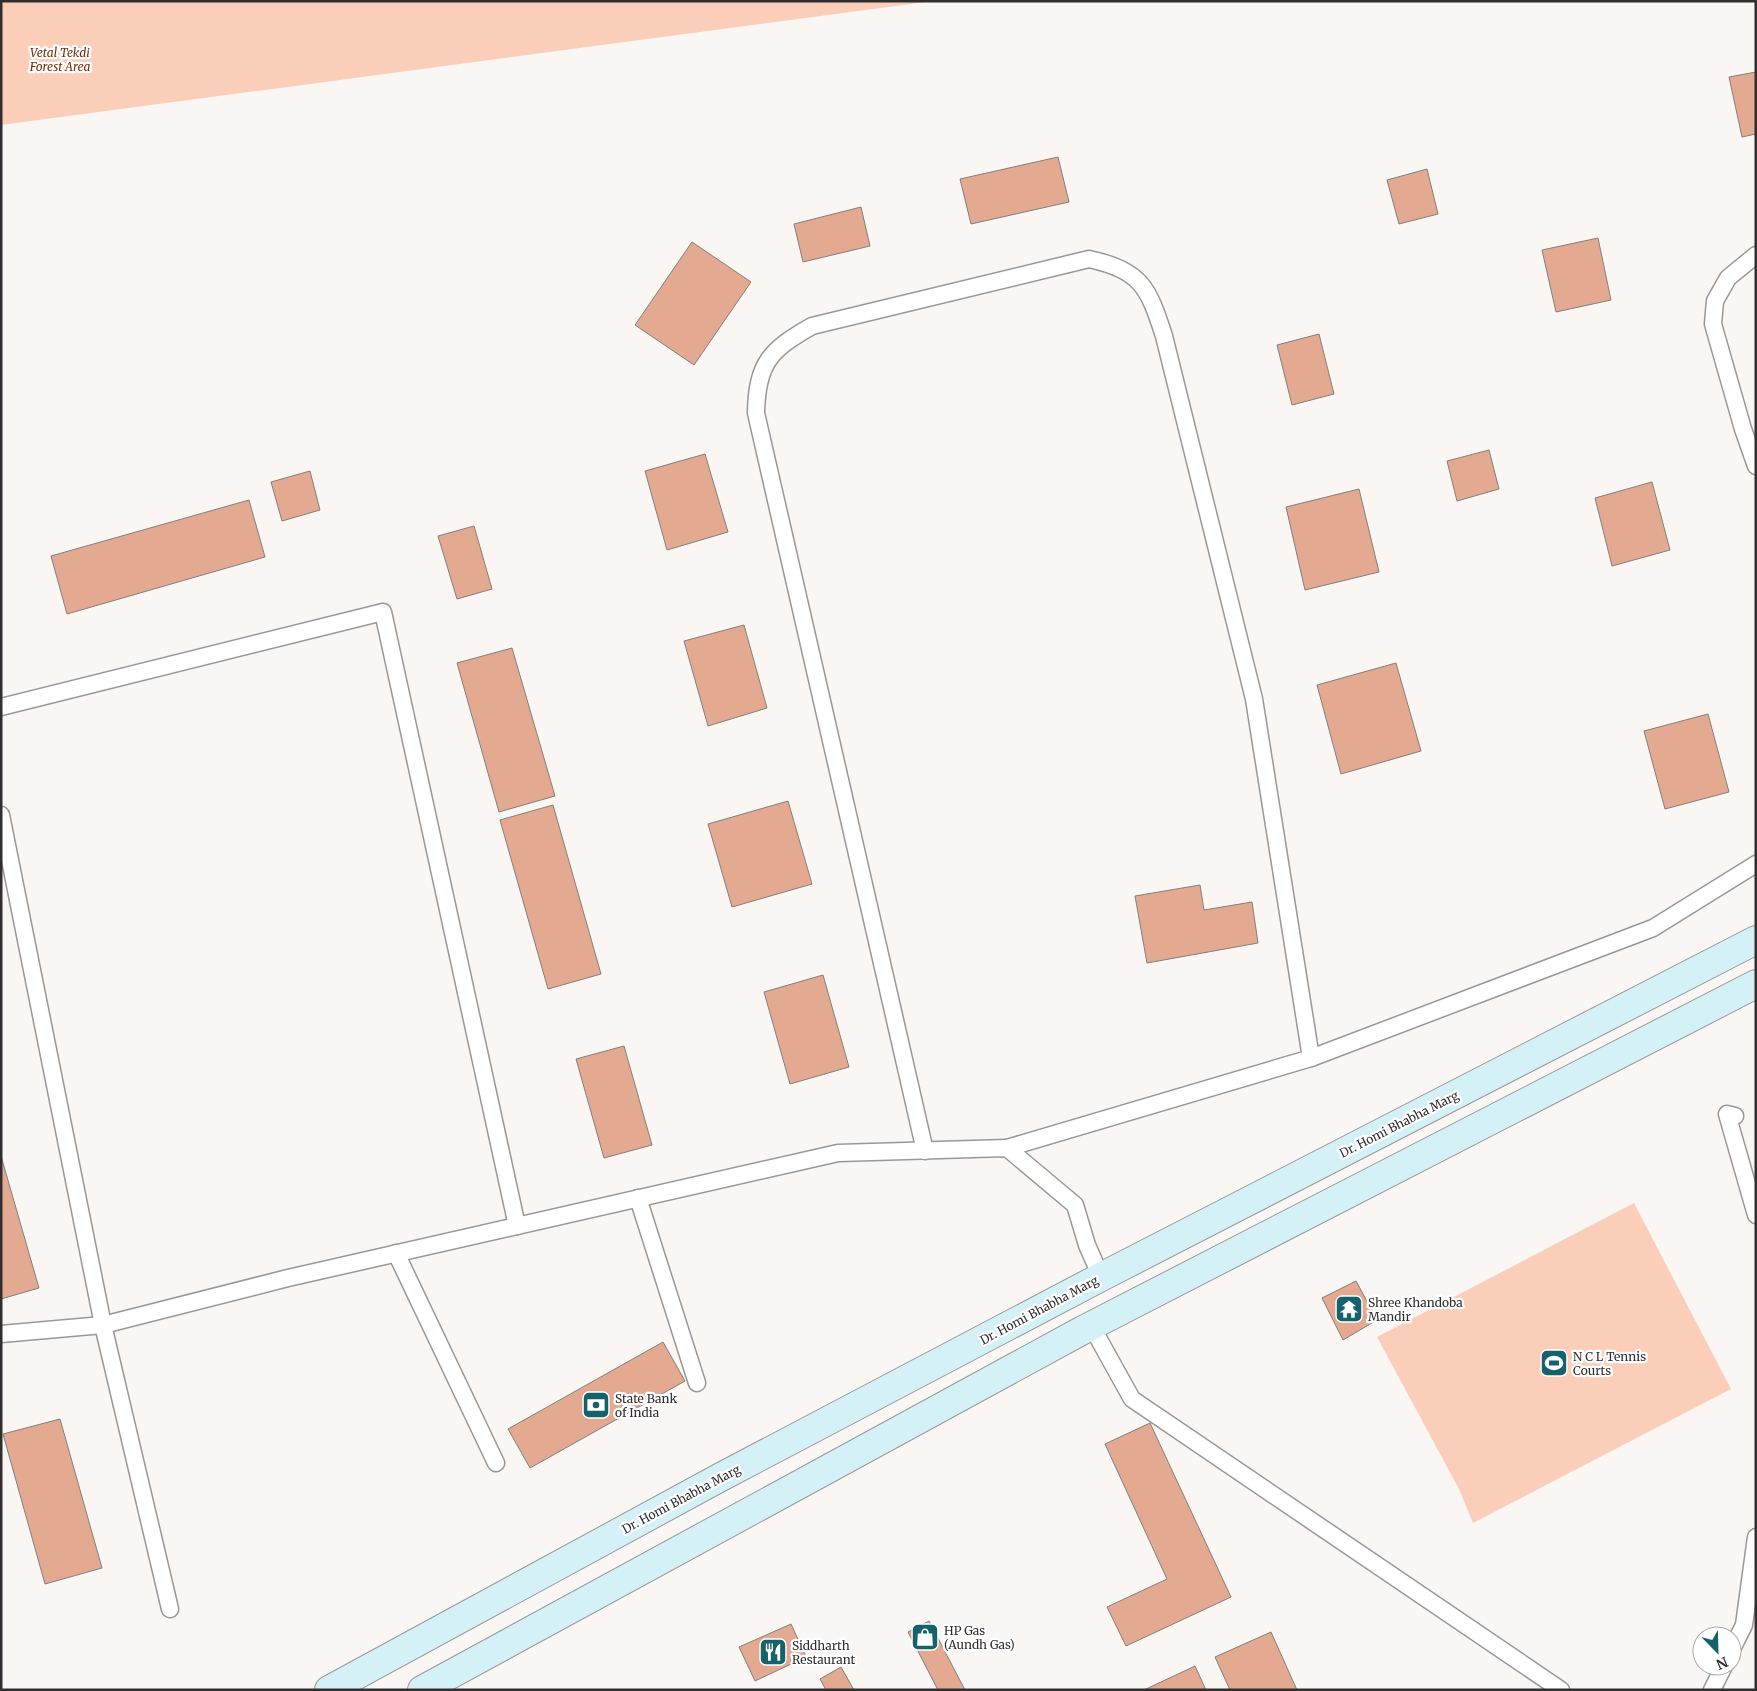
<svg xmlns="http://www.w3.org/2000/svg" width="1757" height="1691" font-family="Merriweather,serif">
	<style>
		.green { fill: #fbceba }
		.building { fill: #e3aa91; stroke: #827f7d }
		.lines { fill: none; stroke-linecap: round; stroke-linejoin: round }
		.service-casing { stroke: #9b9796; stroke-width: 19 }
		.secondary-casing { stroke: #9b9796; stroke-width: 30 }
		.service { stroke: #fff; stroke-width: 16 }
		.secondary { stroke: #d3f1f6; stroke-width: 28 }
		.labels { text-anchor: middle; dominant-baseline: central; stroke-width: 4.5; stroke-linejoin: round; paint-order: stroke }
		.park-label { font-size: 12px; font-style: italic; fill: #73300a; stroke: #fff }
		.street-label { font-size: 12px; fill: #302e2e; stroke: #fff }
		.poi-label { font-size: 12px; fill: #302e2e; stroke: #fff; text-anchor: start }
	</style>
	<rect width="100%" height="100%" fill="#faf6f4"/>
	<g class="green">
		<path d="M1,1H934L1,125Z"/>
		<path d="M1634,1203L1731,1389L1473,1523L1459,1489L1377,1337Z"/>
	</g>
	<g class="building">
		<path d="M1756,72V134L1742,137L1729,77Z"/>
		<path d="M1058,157L1069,202L971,224L960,179Z"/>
		<path d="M1427,169L1438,214L1399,224L1387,180Z"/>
		<path d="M861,207L870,246L803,262L794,224Z"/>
		<path d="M1598,238L1611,300L1556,312L1542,250Z"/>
		<path d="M692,242L751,282L694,365L635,325Z"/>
		<path d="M1319,334L1334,394L1292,405L1277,345Z"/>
		<path d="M1489,450L1499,489L1457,501L1447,461Z"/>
		<path d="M705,454L728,532L667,550L645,471Z"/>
		<path d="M310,471L320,510L282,521L271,482Z"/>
		<path d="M1652,482L1670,550L1612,566L1595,498Z"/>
		<path d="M1359,489L1379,572L1305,590L1286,507Z"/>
		<path d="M249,500L265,557L67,614L51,556Z"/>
		<path d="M474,526L492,589L457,599L438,536Z"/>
		<path d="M744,625L767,708L708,726L684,641Z"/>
		<path d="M512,648L555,796L499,812L457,663Z"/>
		<path d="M1396,663L1421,751L1341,774L1317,685Z"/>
		<path d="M1708,714L1729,792L1665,809L1644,731Z"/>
		<path d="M788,801L812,884L732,907L708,824Z"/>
		<path d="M553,805L601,974L548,989L500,820Z"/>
		<path d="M1200,885L1204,910L1252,902L1258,943L1147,963L1135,896Z"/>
		<path d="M823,975L849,1067L790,1084L764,992Z"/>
		<path d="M624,1046L652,1145L604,1158L576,1059Z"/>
		<path d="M1,1156L39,1288L1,1299Z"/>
		<path d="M1356,1281L1377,1320L1343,1340L1322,1298Z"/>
		<path d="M663,1342L685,1381L530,1468L508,1429Z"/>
		<path d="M60,1419L102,1568L45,1584L3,1434Z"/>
		<path d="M1150,1423L1231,1597L1126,1646L1107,1607L1167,1579L1105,1444Z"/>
		<path d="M929,1621L965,1690H938L908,1632Z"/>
		<path d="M791,1624L806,1657L755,1681L739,1647Z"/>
		<path d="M1271,1632L1297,1690H1230L1215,1657Z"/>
		<path d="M1195,1666L1206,1690H1144Z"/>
		<path d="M841,1667L854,1690H826L820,1679Z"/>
	</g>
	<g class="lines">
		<g class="service-casing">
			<g id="service">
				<path d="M1756,255L1728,278L1715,301L1713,324L1743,429L1756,466"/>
				<path d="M1,707L383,612L517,1226"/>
				<path d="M1,815L103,1325L170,1609"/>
				<path d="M1311,1058L1653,928L1756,864"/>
				<path d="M1735,1116L1727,1114L1756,1215"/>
				<path d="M925,1151L756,413C757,363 770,350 812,326L1089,259C1142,271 1148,287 1164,336L1254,699L1311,1058L1007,1148"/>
				<path d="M638,1198L697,1383"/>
				<path d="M396,1253L496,1463"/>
				<path d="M1092,1327L1132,1399L1561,1690"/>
				<path d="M1,1334L103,1325L288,1278L838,1153L1007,1148L1075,1205L1087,1245L1101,1277"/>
				<path d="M1732,1649L1744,1625L1756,1537"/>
				<path d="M1712,1690L1724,1666"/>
			</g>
		</g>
		<g class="secondary-casing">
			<g id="secondary">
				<path d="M329,1690L719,1478L1101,1277L1756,940"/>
				<path d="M422,1690L1083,1330L1756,984"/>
			</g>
		</g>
		<use href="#service" class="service"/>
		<use href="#secondary" class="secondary"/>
	</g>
	<defs>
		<g id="temple-square" transform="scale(1.4375)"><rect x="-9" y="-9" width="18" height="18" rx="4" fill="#15626d" stroke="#fff"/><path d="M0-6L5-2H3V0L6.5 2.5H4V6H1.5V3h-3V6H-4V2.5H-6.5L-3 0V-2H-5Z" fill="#fff"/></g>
		<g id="stadium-square" transform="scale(1.4375)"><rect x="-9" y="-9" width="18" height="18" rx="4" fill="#15626d" stroke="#fff"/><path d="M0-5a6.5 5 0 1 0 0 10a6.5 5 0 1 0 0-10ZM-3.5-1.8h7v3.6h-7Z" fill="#fff"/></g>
		<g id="bank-square" transform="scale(1.4375)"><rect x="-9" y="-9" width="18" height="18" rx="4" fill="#15626d" stroke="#fff"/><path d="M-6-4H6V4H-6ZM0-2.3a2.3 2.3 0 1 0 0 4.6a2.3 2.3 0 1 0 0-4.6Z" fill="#fff"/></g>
		<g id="shop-square" transform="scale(1.4375)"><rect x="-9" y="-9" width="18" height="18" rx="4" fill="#15626d" stroke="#fff"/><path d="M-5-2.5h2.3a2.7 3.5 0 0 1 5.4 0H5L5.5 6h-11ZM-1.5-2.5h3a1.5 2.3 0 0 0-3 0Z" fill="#fff"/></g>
		<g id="restaurant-square" transform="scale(1.4375)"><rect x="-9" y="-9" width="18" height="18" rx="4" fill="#15626d" stroke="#fff"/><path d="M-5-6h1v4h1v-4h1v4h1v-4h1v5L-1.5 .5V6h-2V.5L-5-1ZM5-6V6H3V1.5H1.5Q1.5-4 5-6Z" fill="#fff"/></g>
	</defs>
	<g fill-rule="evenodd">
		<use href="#temple-square" x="1349" y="1309"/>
		<use href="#stadium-square" x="1554" y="1363"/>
		<use href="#bank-square" x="596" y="1405"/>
		<use href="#shop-square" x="925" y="1637"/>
		<use href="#restaurant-square" x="773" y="1652"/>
	</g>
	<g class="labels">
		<g class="park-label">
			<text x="60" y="52">Vetal Tekdi<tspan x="60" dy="14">Forest Area</tspan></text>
		</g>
		<g class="street-label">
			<text transform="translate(1399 1124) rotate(-27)">Dr. Homi Bhabha Marg</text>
			<text transform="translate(1039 1310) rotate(-28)">Dr. Homi Bhabha Marg</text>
			<text transform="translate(681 1499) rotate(-28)">Dr. Homi Bhabha Marg</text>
		</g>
		<g class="poi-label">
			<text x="1368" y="1302">Shree Khandoba<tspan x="1368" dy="14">Mandir</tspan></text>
			<text x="1573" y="1356">N C L Tennis<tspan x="1573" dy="14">Courts</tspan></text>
			<text x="615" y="1398">State Bank<tspan x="615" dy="14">of India</tspan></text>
			<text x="944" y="1630">HP Gas<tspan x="944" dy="14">(Aundh Gas)</tspan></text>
			<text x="792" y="1645">Siddharth<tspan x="792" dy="14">Restaurant</tspan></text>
		</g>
	</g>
	<rect width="1757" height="1691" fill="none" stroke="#302e2e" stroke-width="5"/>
	<g transform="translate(1717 1651) rotate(157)"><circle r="24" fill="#ffffff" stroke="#acabab"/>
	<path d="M0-4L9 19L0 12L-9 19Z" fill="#15626d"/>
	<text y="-8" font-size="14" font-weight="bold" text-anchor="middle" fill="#302e2e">N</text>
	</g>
</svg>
